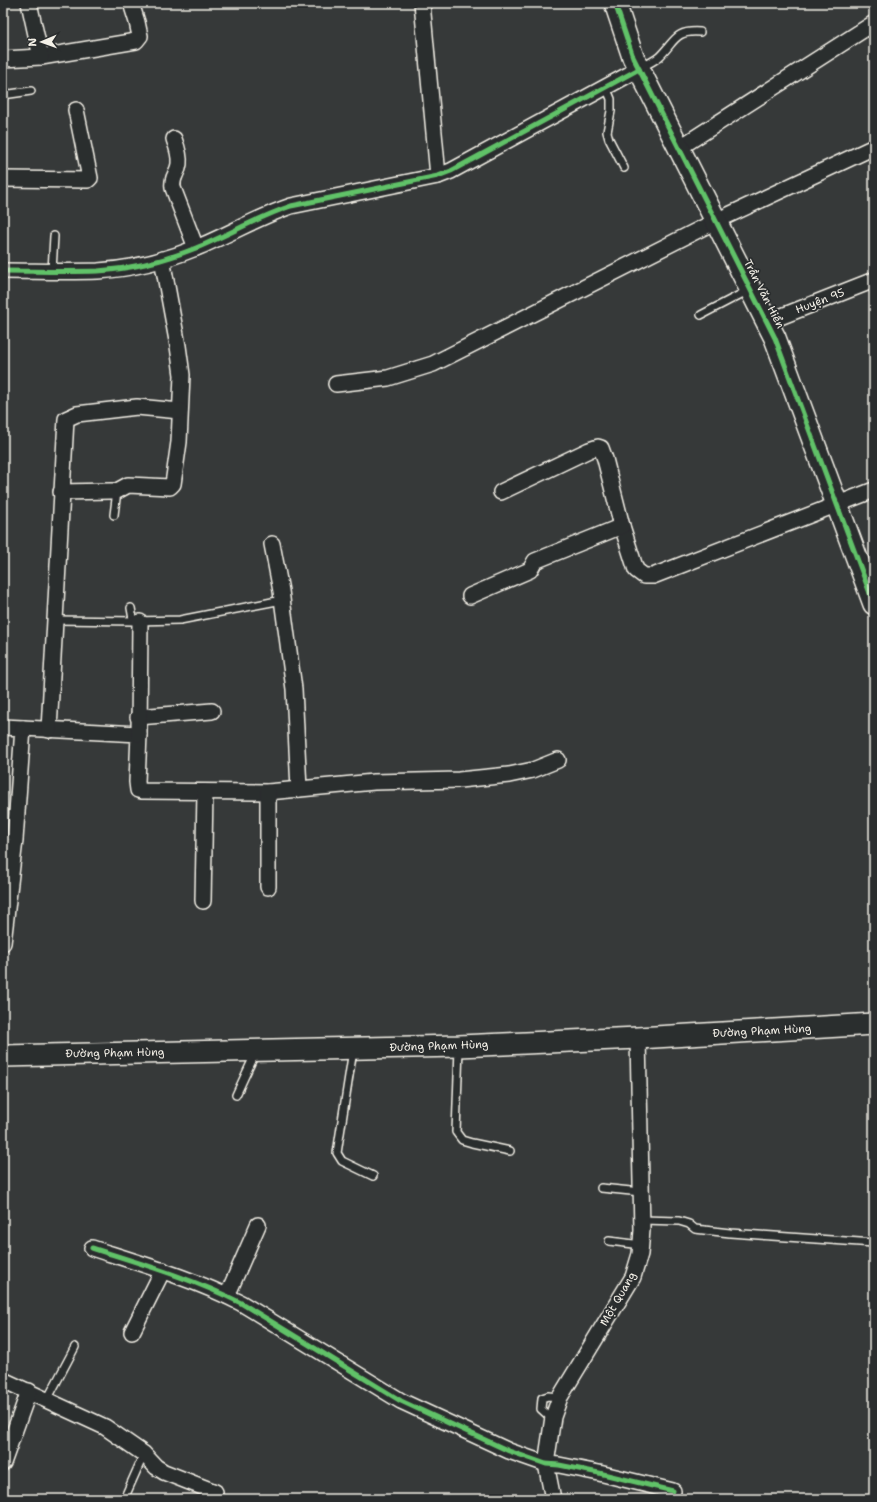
<svg xmlns="http://www.w3.org/2000/svg" width="877" height="1502" font-family="'Shantell Sans',sans-serif">
	<style>
		.lines { fill: none; stroke-linecap: round; stroke-linejoin: round }
		.lane-casing { stroke: #f4f1e8; stroke-width: 10 }
		.street-casing { stroke: #f4f1e8; stroke-width: 18 }
		.secondary-casing { stroke: #f4f1e8; stroke-width: 24 }
		.lane { stroke: #2a2d2e; stroke-width: 7 }
		.street { stroke: #2a2d2e; stroke-width: 15 }
		.secondary { stroke: #2a2d2e; stroke-width: 21 }
		.cycleway-casing { stroke: #2a2d2e; stroke-width: 8 }
		.cycleway { stroke: #61c268; stroke-width: 5 }
		.labels { text-anchor: middle; dominant-baseline: central; stroke-width: 3.5; stroke-linejoin: round; paint-order: stroke }
		.street-label { font-size: 11px; fill: #f4f1e8; stroke: #2a2d2e }
	</style>
	<rect width="100%" height="100%" fill="#363939"/>
	<filter id="ink" filterUnits="userSpaceOnUse"><feTurbulence type="fractalNoise" baseFrequency=".025" numOctaves="2"/><feDisplacementMap in="SourceGraphic" scale="8" xChannelSelector="R" yChannelSelector="G"/><feConvolveMatrix kernelMatrix="1 2 1 2 8 2 1 2 1" color-interpolation-filters="sRGB"/></filter>
	<g filter="url(#ink)">
		<g class="lines">
			<g class="lane-casing">
				<g id="lane">
					<path d="M640,68C646,65 654,61 659,57C675,42 674,30 700,32"/>
					<path d="M606,87L611,99V111L607,132L609,139L624,168"/>
					<path d="M3,95L31,91"/>
					<path d="M52,271L54,236"/>
					<path d="M701,315L749,290"/>
					<path d="M114,515L117,491"/>
					<path d="M131,608L133,619L135,621L180,620L282,600"/>
					<path d="M56,620L135,621"/>
					<path d="M459,1048L456,1132L462,1140L472,1143L510,1151"/>
					<path d="M353,1050L337,1153L342,1161L373,1176"/>
					<path d="M236,1095L256,1052"/>
					<path d="M601,1188L641,1192"/>
					<path d="M642,1220L679,1221L689,1224L695,1229L730,1233L874,1243"/>
					<path d="M609,1241L642,1245"/>
					<path d="M47,1400L75,1347"/>
					<path d="M552,1419L541,1409L542,1398L548,1396L560,1397"/>
					<path d="M124,1499L144,1454"/>
				</g>
			</g>
			<g class="street-casing">
				<g id="street">
					<path d="M422,3L438,176"/>
					<path d="M41,57L136,41L140,36L137,22L131,3"/>
					<path d="M3,59L41,57L29,3"/>
					<path d="M174,139C177,147 180,156 179,164C178,174 171,176 173,188L196,248"/>
					<path d="M679,148L874,23"/>
					<path d="M3,179L88,180L90,178L76,110"/>
					<path d="M3,271C35,271 66,272 98,271C131,269 166,260 196,248C228,235 258,217 291,206L438,176L451,171L639,69"/>
					<path d="M767,322L874,280"/>
					<path d="M336,384L388,378L433,364L716,221L874,147"/>
					<path d="M61,492L111,491H117L128,485L170,487L173,484L179,442L182,375L178,346L162,259"/>
					<path d="M501,492L589,450L598,447L601,448L605,459L622,526L636,570L644,576H653L874,490"/>
					<path d="M272,544L281,591L294,689L299,789"/>
					<path d="M470,596L530,570L535,561L622,526"/>
					<path d="M138,717L212,711"/>
					<path d="M3,727L23,728L15,840L3,943"/>
					<path d="M23,728L139,734L137,782L138,790L142,791L268,792L374,782L459,780L509,775L533,770L558,760"/>
					<path d="M49,730L66,419L77,414L137,407L180,411"/>
					<path d="M139,734L140,622"/>
					<path d="M268,792V887"/>
					<path d="M203,901L205,792"/>
					<path d="M92,1248C142,1264 194,1279 241,1303L401,1401L509,1451L546,1464L559,1465L599,1473L673,1491"/>
					<path d="M227,1296L258,1225"/>
					<path d="M132,1332L163,1270"/>
					<path d="M3,1380L105,1427L144,1454L156,1467L164,1472L215,1492"/>
					<path d="M3,1463L29,1391"/>
					<path d="M553,1499L546,1464L553,1417L560,1397L633,1277L640,1254L642,1230L638,1038"/>
				</g>
			</g>
			<g class="secondary-casing">
				<g id="secondary">
					<path d="M615,3L633,57L775,338L874,604"/>
					<path d="M3,1056L459,1046L638,1038L874,1024"/>
				</g>
			</g>
			<use href="#lane" class="lane"/>
			<use href="#street" class="street"/>
			<use href="#secondary" class="secondary"/>
			<g class="cycleway-casing">
				<g id="cycleway">
					<path d="M615,3L633,57L775,338L874,604"/>
					<path d="M3,271C35,271 66,272 98,271C131,269 166,260 196,248C228,235 258,217 291,206L438,176L451,171L639,69"/>
					<path d="M92,1248C142,1264 194,1279 241,1303L401,1401L509,1451L546,1464L559,1465L599,1473L673,1491"/>
				</g>
			</g>
			<use href="#cycleway" class="cycleway"/>
		</g>
	</g>
	<g class="labels">
		<g class="street-label">
			<text transform="translate(764 294) rotate(63)">Trần Văn Hiển</text>
			<text transform="translate(820 301) rotate(-21)">Huyện 95</text>
			<text transform="translate(762 1031) rotate(-3)">Đường Phạm Hùng</text>
			<text transform="translate(439 1046) rotate(-2)">Đường Phạm Hùng</text>
			<text transform="translate(115 1053) rotate(-1)">Đường Phạm Hùng</text>
			<text transform="translate(618 1299) rotate(-60)">Một Quang</text>
		</g>
	</g>
	<rect width="877" height="1502" fill="none" stroke="#2a2d2e" stroke-width="16"/>
	<rect x="8" y="8" width="861" height="1486" fill="none" stroke="#f4f1e8" stroke-width="1.5" filter="url(#ink)"/>
	<g transform="translate(42 42) rotate(268)" stroke="#2a2d2e" stroke-width="3" paint-order="stroke">
	<path d="M0-3L7 15L0 10L-7 15Z" fill="#f4f1e8"/>
	<text y="-6" font-size="11" font-weight="bold" text-anchor="middle" fill="#f4f1e8">N</text>
	</g>
</svg>
